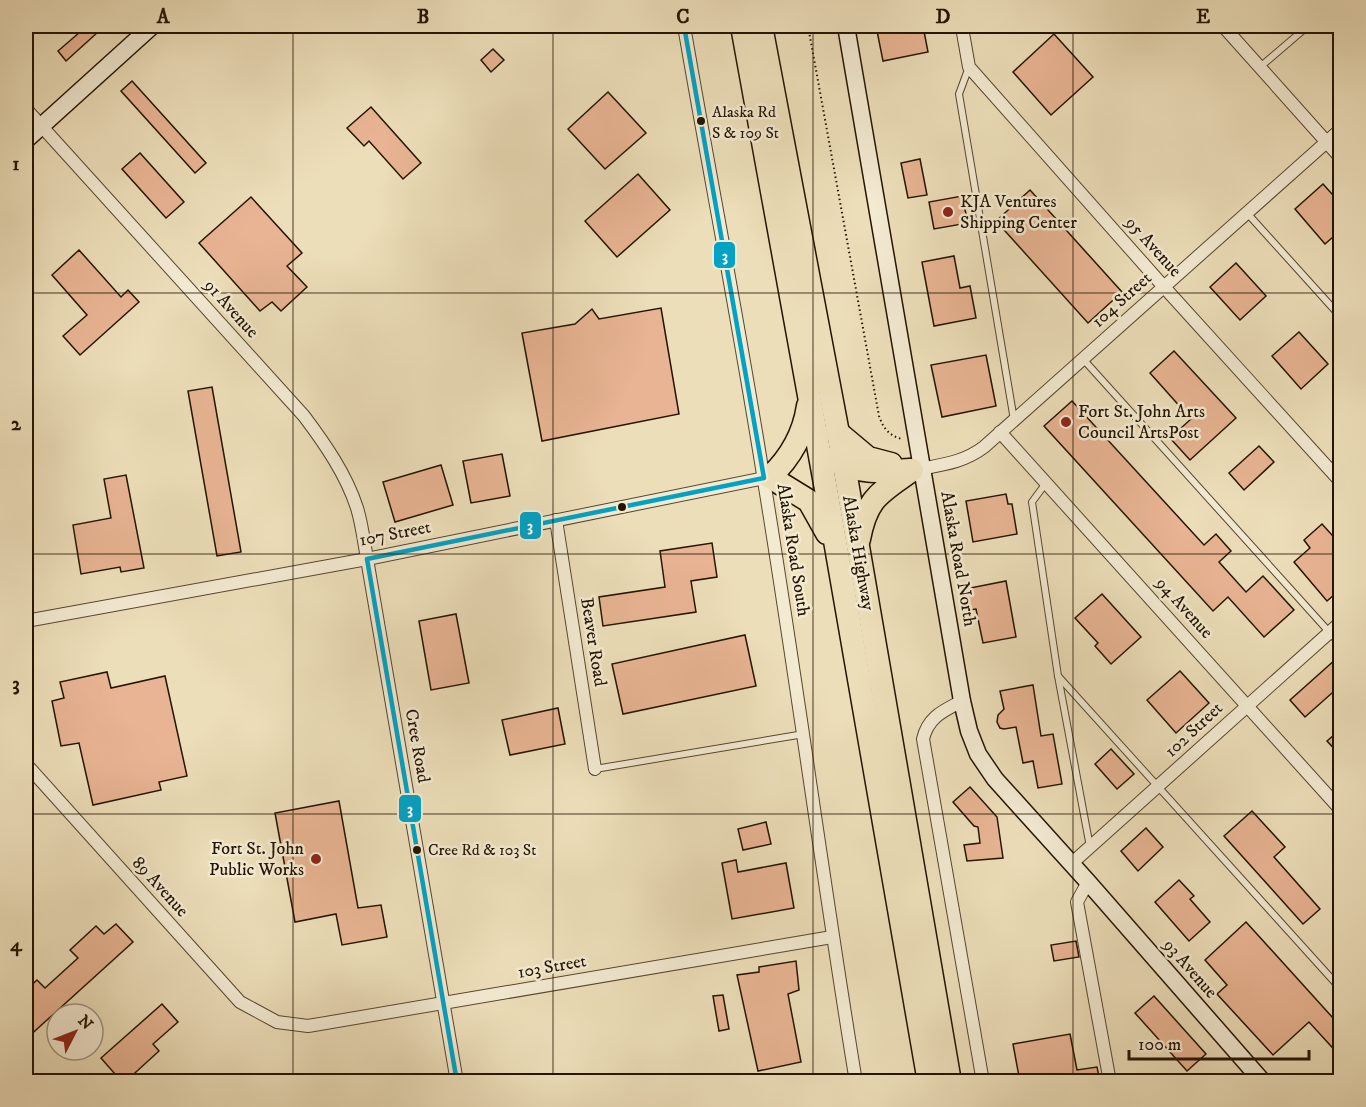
<svg xmlns="http://www.w3.org/2000/svg" width="1366" height="1107" font-family="'IM FELL DW Pica',serif">
	<style>
		.building { fill: #e8b493; stroke: #241400; stroke-width: 1.5 }
		.lines { fill: none; stroke-linecap: round; stroke-linejoin: round }
		.lane-casing { stroke: #56462e; stroke-width: 8 }
		.street-casing { stroke: #56462e; stroke-width: 14 }
		.secondary-casing { stroke: #241400; stroke-width: 19 }
		.highway-casing { stroke: #241400; stroke-width: 25 }
		.path { stroke: #241400; stroke-width: 2; stroke-dasharray: 1.5 3; stroke-linecap: butt }
		.lane { stroke: #f3ead2; stroke-width: 6 }
		.street { stroke: #f3ead2; stroke-width: 12 }
		.secondary { stroke: #f3ead2; stroke-width: 16 }
		.highway { stroke: #ecdeb9; stroke-width: 22 }
		.bus-1-casing { stroke: #f3ead2; stroke-width: 9 }
		.bus-1 { stroke: #02a2c4; stroke-width: 4.5 }
		.grid { fill: none; stroke: #241400; stroke-width: 1.5; stroke-opacity: 0.55 }
		.bus-dot { fill: #241400; stroke: #f3ead2; stroke-width: 2 }
		.poi-dot { fill: #8f2418; stroke: #f3ead2; stroke-width: 2 }
		.labels { text-anchor: middle; dominant-baseline: central; stroke-width: 5; stroke-linejoin: round; paint-order: stroke }
		.bus-label { font-size: 16px; fill: #241400; stroke: #f3ead2; text-anchor: start }
		.poi-label { font-size: 18px; fill: #241400; stroke: #f3ead2; text-anchor: start }
		.street-label { font-size: 18px; fill: #241400; stroke: #f3ead2 }
		.line-badge { stroke: #f3ead2; stroke-width: 2 }
		.badge-label { font-size: 16px; text-anchor: middle; font-weight: bold; fill: #fff }
		.neatline { fill: none; stroke: #241400; stroke-width: 2 }
		.grid-label { font-size: 20px; text-anchor: middle; font-weight: bold; fill: #241400 }
	</style>
	<rect width="100%" height="100%" fill="#ecdeb9"/>
	<filter id="stains"><feTurbulence type="fractalNoise" baseFrequency=".00333" numOctaves="4"/><feColorMatrix values="0 0 0 0 .2 0 0 0 0 .09 0 0 0 0 .02 0 0 0 .5 -.17"/></filter>
	<radialGradient id="worn" r=".72"><stop offset=".6" stop-color="#630" stop-opacity="0"/><stop offset="1" stop-color="#630" stop-opacity=".3"/></radialGradient>
	<g class="building">
		<path d="M87,26H92L98,32L66,61L58,51Z"/>
		<path d="M876,26H923L928,52L883,61Z"/>
		<path d="M1054,34L1093,77L1051,115L1013,72Z"/>
		<path d="M493,49L504,60L491,72L481,60Z"/>
		<path d="M132,81L206,163L195,173L121,91Z"/>
		<path d="M608,92L646,133L605,169L568,129Z"/>
		<path d="M371,107L421,163L403,179L369,141L364,146L347,128Z"/>
		<path d="M140,153L184,202L166,218L122,169Z"/>
		<path d="M920,159L927,195L908,198L901,163Z"/>
		<path d="M638,174L670,210L617,257L585,221Z"/>
		<path d="M1323,184L1341,204V230L1325,244L1295,209Z"/>
		<path d="M1030,190L1122,292L1088,323L996,221Z"/>
		<path d="M962,196L968,223L934,229L929,202Z"/>
		<path d="M251,197L302,253L287,266L307,287L281,311L272,302L260,311L199,243Z"/>
		<path d="M79,250L121,297L128,290L139,302L80,355L63,336L87,315L52,275Z"/>
		<path d="M954,256L960,288L970,286L976,318L934,326L922,262Z"/>
		<path d="M1236,263L1266,296L1240,320L1210,287Z"/>
		<path d="M661,308L679,414L542,441L522,333L575,324L592,309L599,319Z"/>
		<path d="M1299,332L1328,364L1301,389L1272,356Z"/>
		<path d="M1174,351L1236,418L1190,460L1170,438L1191,419L1150,373Z"/>
		<path d="M986,355L996,406L942,417L931,365Z"/>
		<path d="M212,387L241,552L217,556L188,391Z"/>
		<path d="M1072,401L1204,545L1216,534L1231,551L1219,562L1246,592L1263,576L1294,610L1264,637L1228,597L1213,611L1044,426Z"/>
		<path d="M1259,446L1274,462L1244,490L1229,473Z"/>
		<path d="M502,454L510,496L471,503L463,461Z"/>
		<path d="M441,465L453,505L395,522L383,482Z"/>
		<path d="M126,475L144,568L121,572L120,567L81,574L73,525L111,518L104,479Z"/>
		<path d="M1006,494L1008,504H1012L1017,534L973,542L966,501Z"/>
		<path d="M1322,524L1341,545V589L1327,601L1294,562L1310,548L1304,540Z"/>
		<path d="M712,543L717,577L691,581L696,612L603,626L599,597L665,587L660,551Z"/>
		<path d="M1006,581L1016,637L983,643L976,609L969,610L965,589Z"/>
		<path d="M1102,594L1141,637L1111,664L1095,646L1098,643L1075,618Z"/>
		<path d="M456,614L469,683L431,690L419,621Z"/>
		<path d="M745,635L756,686L623,714L612,664Z"/>
		<path d="M1336,659L1341,664V685L1305,717L1290,700Z"/>
		<path d="M1180,671L1209,703L1176,733L1147,700Z"/>
		<path d="M107,672L111,688L165,676L187,776L159,782L161,790L93,805L79,743L61,746L52,701L64,698L60,682Z"/>
		<path d="M1033,685L1041,736L1053,734L1062,784L1038,788L1033,761L1023,763L1016,727L1004,729L1000,728L997,722L998,715L1004,709L1000,691Z"/>
		<path d="M558,708L565,744L510,755L502,720Z"/>
		<path d="M1341,729V756L1327,741Z"/>
		<path d="M1111,749L1134,774L1117,789L1095,764Z"/>
		<path d="M970,787L997,817L1003,858L967,861L964,845L980,843L978,827L974,826L953,802Z"/>
		<path d="M339,801L358,908L381,905L387,937L342,945L336,914L295,922L275,813Z"/>
		<path d="M1252,811L1285,847L1274,857L1320,909L1303,924L1224,836Z"/>
		<path d="M766,822L771,844L743,850L738,829Z"/>
		<path d="M1146,828L1163,847L1138,871L1121,851Z"/>
		<path d="M736,860L738,872L786,863L794,908L732,919L722,863Z"/>
		<path d="M1179,880L1194,896L1190,899L1210,922L1189,941L1155,902Z"/>
		<path d="M1246,922L1333,1018L1341,1011V1057L1309,1022L1273,1055L1217,994L1227,985L1205,960Z"/>
		<path d="M116,924L133,942L26,1039V990L37,980L45,988L78,958L70,950L96,926L104,934Z"/>
		<path d="M1076,941L1079,957L1054,961L1051,945Z"/>
		<path d="M796,961L799,990L788,994L801,1062L758,1071L737,975L759,972V967Z"/>
		<path d="M723,995L729,1029L719,1031L713,996Z"/>
		<path d="M1154,996L1206,1054L1187,1071L1135,1013Z"/>
		<path d="M162,1004L178,1022L153,1044L159,1051L125,1082H122L101,1058Z"/>
		<path d="M1070,1034L1077,1070L1097,1067L1100,1082H1020L1013,1044Z"/>
	</g>
	<g class="lines">
		<g class="lane-casing">
			<g id="lane">
				<path d="M969,67L959,94L1014,420"/>
				<path d="M1260,67L1308,26"/>
				<path d="M1247,213L1340,316"/>
				<path d="M1083,359L1340,644"/>
				<path d="M1046,483L1032,502L1058,676L1090,847"/>
				<path d="M1058,676L1340,988"/>
				<path d="M595,769L804,734"/>
			</g>
		</g>
		<g class="street-casing">
			<g id="street">
				<path d="M684,26C710,177 740,329 764,481C797,681 823,882 856,1082"/>
				<path d="M965,26L963,33L969,67L1164,287L1340,481"/>
				<path d="M1223,26L1340,157"/>
				<path d="M26,109L304,416C325,444 346,474 357,508C362,524 364,542 367,559L457,1082"/>
				<path d="M1000,432L1340,809"/>
				<path d="M915,470C940,465 963,463 984,447L1340,130"/>
				<path d="M556,520L595,769"/>
				<path d="M26,621L367,559L769,477"/>
				<path d="M962,701C943,711 928,717 923,739L983,1082"/>
				<path d="M26,764L240,1002L277,1022L308,1026L832,937"/>
				<path d="M1071,864L1340,623"/>
				<path d="M1088,882L1077,902L1110,1082"/>
			</g>
		</g>
		<g class="secondary-casing">
			<g id="secondary">
				<path d="M846,26L962,701L969,731L978,754L995,779L1088,882L1263,1082"/>
				<path d="M26,140L152,26"/>
			</g>
		</g>
		<g class="highway-casing">
			<g id="highway">
				<path d="M742,26L826,489L929,1082"/>
				<path d="M761,26L844,465L950,1082"/>
				<path d="M837,432L868,458L891,464"/>
				<path d="M832,459C858,474 883,472 911,470"/>
				<path d="M770,477L809,501L827,533"/>
				<path d="M770,477C790,458 804,433 808,406"/>
				<path d="M859,539C867,497 880,493 912,470"/>
			</g>
		</g>
		<path class="path" d="M808,26L879,416C883,428 890,437 903,439"/>
		<use href="#lane" class="lane"/>
		<use href="#street" class="street"/>
		<use href="#secondary" class="secondary"/>
		<use href="#highway" class="highway"/>
		<g class="bus-1-casing">
			<path id="bus-1" d="M457,1082L367,559L764,478L684,26"/>
		</g>
		<use href="#bus-1" class="bus-1"/>
	</g>
	<path class="grid" d="M293,26V1082M553,26V1082M813,26V1082M1073,26V1082M26,293H1340M26,554H1340M26,814H1340"/>
	<g class="bus-dot">
		<circle cx="701" cy="121" r="5"/>
		<circle cx="622" cy="507" r="5"/>
		<circle cx="417" cy="850" r="5"/>
	</g>
	<g class="poi-dot">
		<circle cx="948" cy="212" r="6"/>
		<circle cx="1066" cy="422" r="6"/>
		<circle cx="316" cy="859" r="6"/>
	</g>
	<g class="labels">
		<g class="bus-label">
			<text x="712" y="112">Alaska Rd<tspan x="712" dy="21">S &amp; 109 St</tspan></text>
			<text x="428" y="850">Cree Rd &amp; 103 St</text>
		</g>
		<g class="poi-label">
			<text x="960" y="202">KJA Ventures<tspan x="960" dy="21">Shipping Center</tspan></text>
			<text x="1078" y="412">Fort St. John Arts<tspan x="1078" dy="21">Council ArtsPost</tspan></text>
			<text x="304" y="849" text-anchor="end">Fort St. John<tspan x="304" dy="21">Public Works</tspan></text>
		</g>
		<g class="street-label">
			<text transform="translate(1153 247) rotate(48)">95 Avenue</text>
			<text transform="translate(1122 300) rotate(-42)">104 Street</text>
			<text transform="translate(231 309) rotate(48)">91 Avenue</text>
			<text transform="translate(395 534) rotate(-11)">107 Street</text>
			<text transform="translate(793 550) rotate(81)">Alaska Road South</text>
			<text transform="translate(858 553) rotate(80)">Alaska Highway</text>
			<text transform="translate(958 559) rotate(80)">Alaska Road North</text>
			<text transform="translate(1184 608) rotate(48)">94 Avenue</text>
			<text transform="translate(593 642) rotate(81)">Beaver Road</text>
			<text transform="translate(1194 730) rotate(-43)">102 Street</text>
			<text transform="translate(417 746) rotate(80)">Cree Road</text>
			<text transform="translate(160 887) rotate(48)">89 Avenue</text>
			<text transform="translate(552 967) rotate(-10)">103 Street</text>
			<text transform="translate(1190 969) rotate(49)">93 Avenue</text>
		</g>
	</g>
	<g class="line-badge">
		<rect x="713" y="241" width="23" height="28" rx="6" fill="#02a2c4"/>
		<rect x="519" y="511" width="23" height="29" rx="6" fill="#02a2c4"/>
		<rect x="398" y="794" width="24" height="29" rx="6" fill="#02a2c4"/>
	</g>
	<g class="badge-label">
		<text x="725" y="261">3</text>
		<text x="530" y="531">3</text>
		<text x="410" y="814">3</text>
	</g>
	<rect width="1366" height="1107" fill="none" stroke="#ecdeb9" stroke-width="66"/>
	<g transform="translate(75 1032) rotate(48)"><circle r="28" fill="#f3ead2" stroke="#a0947e" stroke-width="1.5"/>
	<path d="M0-4.5L10 22L0 15L-10 22Z" fill="#8f2418"/>
	<text y="-9" font-size="16" font-weight="bold" text-anchor="middle" fill="#241400">N</text>
	</g>
	<path d="M1129 1050v9h180v-9" fill="none" stroke="#241400" stroke-width="3"/>
	<text x="1138" y="1050" font-size="18" fill="#241400" stroke="#f3ead2" stroke-width="4.5" paint-order="stroke">100 m</text>
	<rect x="33" y="33" width="1300" height="1041" class="neatline"/>
	<g class="grid-label">
		<text x="163" y="23">A</text>
		<text x="423" y="23">B</text>
		<text x="683" y="23">C</text>
		<text x="943" y="23">D</text>
		<text x="1203" y="23">E</text>
		<text x="16" y="170">1</text>
		<text x="16" y="430">2</text>
		<text x="16" y="690">3</text>
		<text x="16" y="951">4</text>
	</g>
	<rect width="100%" height="100%" filter="url(#stains)"/>
	<rect width="100%" height="100%" fill="url(#worn)"/>
</svg>
